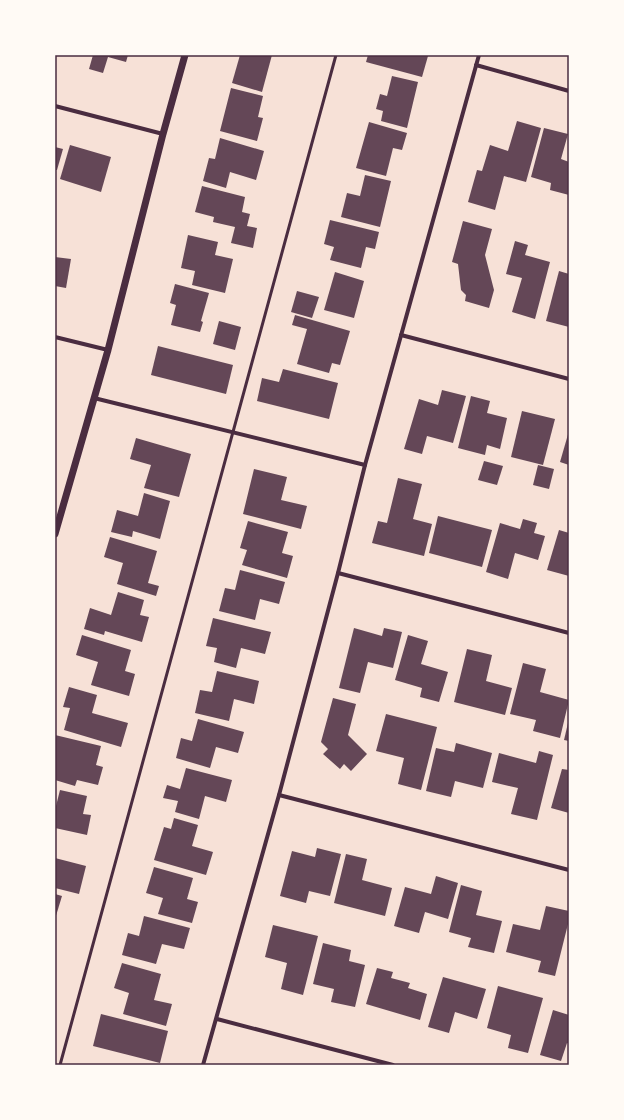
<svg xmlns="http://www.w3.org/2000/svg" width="624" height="1120" font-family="'Zilla Slab',serif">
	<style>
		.building { fill: #644757 }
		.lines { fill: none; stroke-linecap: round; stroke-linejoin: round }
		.service { stroke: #4a2c40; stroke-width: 3 }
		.minor { stroke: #4a2c40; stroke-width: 4 }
		.tertiary { stroke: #4a2c40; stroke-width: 7 }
		.neatline { fill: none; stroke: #4a2c40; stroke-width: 1.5 }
	</style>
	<rect width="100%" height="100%" fill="#f7e1d7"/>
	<g class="building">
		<path d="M93,55H128L126,62L108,57L103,73L89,69Z"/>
		<path d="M240,55H272L262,92L232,83Z"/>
		<path d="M368,55H423L428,56L422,77L366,62Z"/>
		<path d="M392,76L418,82L407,128L381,121L383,111L376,109L380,94L387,96Z"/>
		<path d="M231,88L263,96L258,117L263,118L257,141L220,131Z"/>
		<path d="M517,121L541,128L526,182L504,176L495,210L468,202L477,170L482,171L490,145L508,151Z"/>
		<path d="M369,122L407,133L402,150L393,148L386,176L356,168Z"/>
		<path d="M544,128L568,134L561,159L569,162V195L550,190L551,183L531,177Z"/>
		<path d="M220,138L264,151L256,180L230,172L226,188L203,181L209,158L215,159Z"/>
		<path d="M70,145L111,157L101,192L60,179Z"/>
		<path d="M55,147L63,149L57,170H55Z"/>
		<path d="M365,175L391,181L380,227L341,217L347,193L360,196Z"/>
		<path d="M202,186L245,197L242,212L250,214L247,226L257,228L253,248L231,243L235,227L213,222L214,217L195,212Z"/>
		<path d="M330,220L379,232L375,249L366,247L361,268L330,260L334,247L324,244Z"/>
		<path d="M463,221L492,229L485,255L494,290L489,308L465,301L466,295L461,290L458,264L452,262Z"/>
		<path d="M188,235L218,242L215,255L233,259L225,293L192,285L195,271L181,268Z"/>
		<path d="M515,241L528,245L525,255L550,262L535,319L512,312L522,278L506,274Z"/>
		<path d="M55,257L71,259L66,288L55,286Z"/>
		<path d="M559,271L569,274V327L546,321Z"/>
		<path d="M335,272L364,281L354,318L324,310Z"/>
		<path d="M175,284L209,293L201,321L203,322L200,332L171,325L176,305L170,303Z"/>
		<path d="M297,291L319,297L312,318L291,312Z"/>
		<path d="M295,315L350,331L340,365L332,363L329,373L297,364L307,329L292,325Z"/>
		<path d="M219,321L241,327L235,350L213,344Z"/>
		<path d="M158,346L233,365L226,394L151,375Z"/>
		<path d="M283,369L338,383L329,419L257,401L262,378L279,382Z"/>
		<path d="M442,390L466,396L453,443L427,436L422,454L404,449L419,399L438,405Z"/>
		<path d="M471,396L490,401L487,413L507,418L500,449L487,445L485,455L458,448Z"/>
		<path d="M522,411L555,419L543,465L511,457Z"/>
		<path d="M569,431V465L560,462Z"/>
		<path d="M136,438L191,454L179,497L144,488L151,465L130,459Z"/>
		<path d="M484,461L503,466L497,485L478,480Z"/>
		<path d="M538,465L554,469L549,489L533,485Z"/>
		<path d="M254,469L287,477L281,500L307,506L301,529L243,514Z"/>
		<path d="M398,478L422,484L413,519L432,524L424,556L372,543L378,521L387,523Z"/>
		<path d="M144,493L170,501L160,539L133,531L132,537L111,532L117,510L138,516Z"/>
		<path d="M438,516L492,530L482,567L429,553Z"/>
		<path d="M523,519L537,523L534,533L545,536L538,560L515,553L508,579L486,572L500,523L520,529Z"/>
		<path d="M248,521L288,532L282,553L293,556L287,578L242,565L247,550L240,548Z"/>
		<path d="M559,530L569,533V576L547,570Z"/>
		<path d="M110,537L157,551L148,583L159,586L156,596L117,584L123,563L104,557Z"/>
		<path d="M240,570L285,582L279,604L260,599L255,620L219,611L225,588L235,590Z"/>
		<path d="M118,592L144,600L140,615L149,617L142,642L105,631L104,635L84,629L90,608L111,615Z"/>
		<path d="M213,618L271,632L265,654L241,648L236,668L214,662L217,648L206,646Z"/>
		<path d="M354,628L382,636L384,628L402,632L393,668L368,662L360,693L339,688Z"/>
		<path d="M82,635L131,650L125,671L135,674L129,696L91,685L98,662L76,655Z"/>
		<path d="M408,635L428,641L421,664L448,672L439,702L420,697L422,688L395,680Z"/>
		<path d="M467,649L492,655L486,681L512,688L505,715L454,702Z"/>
		<path d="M523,663L546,669L540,692L569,700L560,738L533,731L536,720L510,714Z"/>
		<path d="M217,671L259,681L254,704L234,699L229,721L195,713L200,690L212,692Z"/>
		<path d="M69,687L97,695L92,713L128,723L121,747L64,730L70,708L63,707Z"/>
		<path d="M333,698L356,704L348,735L367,754L351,771L344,764L340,769L323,754L328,749L321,742Z"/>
		<path d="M386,714L437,727L421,790L398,784L404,758L376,751Z"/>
		<path d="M198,719L244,732L238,753L216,747L210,768L176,758L181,738L192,741Z"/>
		<path d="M568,723L569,724V741L564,740Z"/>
		<path d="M55,735L101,746L96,765L103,767L98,785L77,780L75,786L55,780Z"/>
		<path d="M456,743L492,753L483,788L455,781L451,797L426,791L436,748L454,752Z"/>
		<path d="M539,751L553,755L537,820L511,814L518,788L492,782L499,753L536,763Z"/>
		<path d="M186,768L232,780L226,802L205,796L199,819L175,812L178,801L163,798L167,785L180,789Z"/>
		<path d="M562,769L569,770V813L551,808Z"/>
		<path d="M60,790L87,796L83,814L91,815L87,835L55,828V810Z"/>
		<path d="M174,818L198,825L192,846L213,852L206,875L154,860L164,827L171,829Z"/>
		<path d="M317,848L341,854L330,896L309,891L306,903L280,896L292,851L315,857Z"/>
		<path d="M346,854L367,859L362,880L392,888L385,916L334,903Z"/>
		<path d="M55,858L86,866L79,894L55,888Z"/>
		<path d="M154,867L193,878L187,899L198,902L192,923L158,914L163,898L146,893Z"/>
		<path d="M436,876L458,883L448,919L425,912L419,933L394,926L405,887L431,894Z"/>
		<path d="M461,885L482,891L476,915L502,921L494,953L468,947L471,938L449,932Z"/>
		<path d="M55,894L62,896L55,919Z"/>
		<path d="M546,906L569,911V920L555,976L538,972L541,961L506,952L513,924L540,930Z"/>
		<path d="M144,916L190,928L184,949L162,944L156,964L122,955L128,933L139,936Z"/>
		<path d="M273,925L318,936L303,995L281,989L287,963L265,957Z"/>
		<path d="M323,943L351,950L349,961L365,965L355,1007L331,1002L334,989L313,984Z"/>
		<path d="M122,963L161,974L154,1000L172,1004L166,1026L123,1014L129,993L114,988Z"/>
		<path d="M377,968L393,972L391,978L410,983L408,988L427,994L420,1020L366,1004Z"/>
		<path d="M443,977L486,989L477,1019L455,1012L449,1033L428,1027Z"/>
		<path d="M498,986L543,998L528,1053L508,1048L511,1035L487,1028Z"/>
		<path d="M553,1010L569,1015V1044L567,1043L561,1061L540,1055Z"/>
		<path d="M101,1014L168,1031L160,1063L93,1046Z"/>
	</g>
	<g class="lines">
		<path class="service" d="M60,1065L336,55"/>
		<g class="minor">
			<path d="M476,65L569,91"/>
			<path d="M55,106L163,134"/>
			<path d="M401,335L569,379"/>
			<path d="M55,337L108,350"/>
			<path d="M94,398L365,465"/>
			<path d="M338,573L569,633"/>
			<path d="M279,795L569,870"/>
			<path d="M217,1019L393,1065"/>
			<path d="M203,1065L279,795L338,573L365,465L479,55"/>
		</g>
		<path class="tertiary" d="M55,534L108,350L163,134L185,55"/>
	</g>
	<rect width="624" height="1120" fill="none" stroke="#fffaf5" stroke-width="112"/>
	<rect x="56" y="56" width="512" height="1008" class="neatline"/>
</svg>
